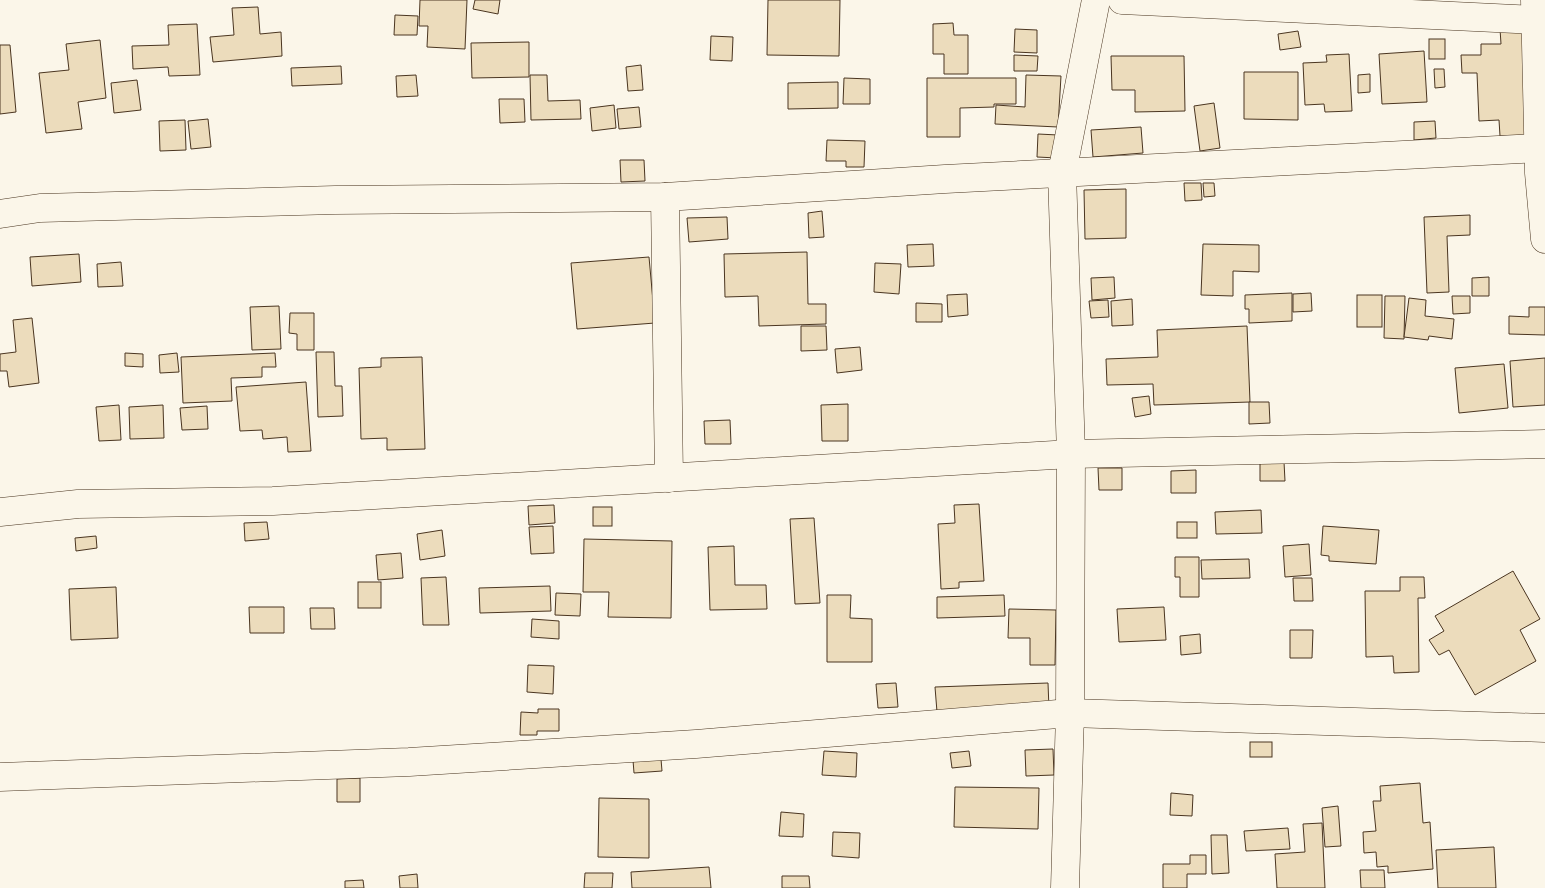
<svg xmlns="http://www.w3.org/2000/svg" width="1545" height="888" font-family="Montserrat,sans-serif">
	<style>
		.building { fill: #ecdcbc; stroke: #4a3520 }
		.lines { fill: none; stroke-linecap: round; stroke-linejoin: round }
		.street-casing { stroke: #4a3520; stroke-width: 29 }
		.street { stroke: #fbf6e9; stroke-width: 28 }
	</style>
	<rect width="100%" height="100%" fill="#fbf6e9"/>
	<g class="building">
		<path d="M420,0H467L465,49L427,47L428,26H419Z"/>
		<path d="M475,0H500L498,14L473,9Z"/>
		<path d="M768,0H840L839,56L767,55Z"/>
		<path d="M258,7L260,34L281,32L282,56L213,62L210,37L234,35L232,8Z"/>
		<path d="M395,15L418,16L417,35H394Z"/>
		<path d="M953,23L954,35H968V74H944V54H933V24Z"/>
		<path d="M197,24L200,75L169,76L168,67L133,69L132,46L169,45L168,25Z"/>
		<path d="M1529,28L1533,135L1500,136L1499,120L1479,121L1477,73H1462L1461,55H1481V44H1501L1500,29Z"/>
		<path d="M1015,29L1037,30V53L1014,52Z"/>
		<path d="M1298,31L1301,47L1280,50L1278,34Z"/>
		<path d="M711,36L733,37L732,61L710,60Z"/>
		<rect x="1429" y="39" width="16" height="20"/>
		<path d="M100,40L106,98L78,102L82,129L46,133L39,73L69,70L66,44Z"/>
		<path d="M529,42V77L472,78L471,43Z"/>
		<path d="M0,45H10L16,112L0,114Z"/>
		<path d="M1424,51L1427,102L1382,104L1379,54Z"/>
		<path d="M1349,54L1352,111L1325,112L1324,104L1305,105L1303,63L1327,62L1326,55Z"/>
		<path d="M1014,55L1038,56L1037,71H1014Z"/>
		<path d="M1111,56H1184L1185,111L1135,112V90H1112Z"/>
		<path d="M641,65L643,90L628,91L626,67Z"/>
		<path d="M341,66L342,84L292,86L291,68Z"/>
		<path d="M1434,69H1444L1445,87L1435,88Z"/>
		<path d="M1244,72H1298V120L1244,119Z"/>
		<path d="M1370,74V92L1358,93V75Z"/>
		<path d="M416,75L418,96L397,97L396,76Z"/>
		<path d="M530,75H547L548,101L580,100L581,119L531,120Z"/>
		<path d="M1026,75L1061,76L1058,127L995,124L996,105L1025,107Z"/>
		<path d="M844,78L870,79V104H843Z"/>
		<path d="M927,78H1016V104H994V107L960,108V137H927Z"/>
		<path d="M137,80L141,110L114,113L111,83Z"/>
		<path d="M838,82V108L788,109V83Z"/>
		<path d="M499,99H524L525,122L500,123Z"/>
		<path d="M1214,103L1220,148L1200,151L1194,106Z"/>
		<path d="M614,105L616,128L592,131L590,108Z"/>
		<path d="M639,107L641,127L619,129L617,109Z"/>
		<path d="M208,119L211,147L191,149L188,121Z"/>
		<path d="M185,120L186,150L160,151L159,121Z"/>
		<path d="M1435,121L1436,138L1414,140V122Z"/>
		<path d="M1141,127L1143,153L1093,157L1091,130Z"/>
		<path d="M1038,134L1058,135L1057,158L1037,157Z"/>
		<path d="M827,140L865,141L864,167H846V161H826Z"/>
		<path d="M620,160H644L645,181L621,182Z"/>
		<path d="M1184,183H1201L1202,200L1185,201Z"/>
		<path d="M1203,183H1214L1215,196L1204,197Z"/>
		<path d="M1126,189V238L1085,239L1084,190Z"/>
		<path d="M822,211L824,237L809,238L808,213Z"/>
		<path d="M1470,215V235L1447,236L1449,292L1427,293L1424,217Z"/>
		<path d="M727,217L728,239L689,242L687,218Z"/>
		<path d="M933,244L934,266L908,267L907,245Z"/>
		<path d="M1203,244L1259,245V272L1233,271V296L1201,295Z"/>
		<path d="M807,252L808,304H826V324L759,326L758,296L725,297L724,254Z"/>
		<path d="M79,254L81,282L32,286L30,257Z"/>
		<path d="M649,257L655,323L577,329L571,263Z"/>
		<path d="M121,262L123,286L98,287L97,264Z"/>
		<path d="M875,263L901,264L899,294L874,292Z"/>
		<path d="M1114,277L1115,298L1092,300L1091,278Z"/>
		<path d="M1489,277V296H1472V278Z"/>
		<path d="M1292,293V321L1249,323V309H1245V295Z"/>
		<path d="M1311,293L1312,311L1293,312V294Z"/>
		<path d="M967,294L968,315L948,317L947,295Z"/>
		<rect x="1357" y="295" width="25" height="32"/>
		<path d="M1385,296H1405L1404,339L1384,338Z"/>
		<path d="M1452,296H1470V313L1453,314Z"/>
		<path d="M1409,298L1426,300L1425,316L1454,319L1452,339L1429,336L1428,340L1404,337Z"/>
		<path d="M1132,299L1133,325L1112,326L1111,301Z"/>
		<path d="M1108,300L1109,317L1091,318L1089,301Z"/>
		<path d="M916,303L942,304V322H916Z"/>
		<path d="M279,306L281,349L252,350L250,307Z"/>
		<path d="M1529,307H1545V335L1509,334V316L1529,317Z"/>
		<path d="M290,313H314V350H297V334L289,333Z"/>
		<path d="M32,318L39,383L9,387L7,371H0V354L16,352L13,320Z"/>
		<path d="M801,326H826L827,350L801,351Z"/>
		<path d="M1247,326L1250,402L1154,405L1153,384L1107,385L1106,359L1158,357L1157,330Z"/>
		<path d="M860,347L862,370L837,373L835,349Z"/>
		<path d="M316,352H334L335,386H342L343,416L318,417Z"/>
		<path d="M125,353L143,354V367L125,366Z"/>
		<path d="M177,353L179,372L160,373L159,355Z"/>
		<path d="M275,353L276,367H262V377L231,378L232,401L183,403L181,357Z"/>
		<path d="M422,357L425,449L387,450V438L361,439L359,368L381,367V358Z"/>
		<path d="M1545,358V405L1513,407L1510,361Z"/>
		<path d="M1504,364L1508,408L1459,413L1455,368Z"/>
		<path d="M306,382L311,451L288,452L287,437L263,439L262,430L240,431L236,387Z"/>
		<path d="M1149,396L1151,414L1135,417L1132,398Z"/>
		<path d="M1249,402H1269L1270,423L1249,424Z"/>
		<path d="M848,404V441H822L821,405Z"/>
		<path d="M119,405L121,440L99,441L96,407Z"/>
		<path d="M163,405L164,438L130,439L129,407Z"/>
		<path d="M207,406L208,429L182,430L180,408Z"/>
		<path d="M730,420L731,444H705L704,421Z"/>
		<path d="M1284,462L1285,481H1260V463Z"/>
		<path d="M1098,468H1122V490H1099Z"/>
		<path d="M1196,470V493H1171V471Z"/>
		<path d="M979,504L984,581L959,582V588L941,589L938,524L955,523L954,505Z"/>
		<path d="M554,505L555,523L529,525L528,506Z"/>
		<rect x="593" y="507" width="19" height="19"/>
		<path d="M1261,510L1262,533L1216,534L1215,512Z"/>
		<path d="M814,518L820,603L795,604L790,519Z"/>
		<path d="M267,522L269,539L245,541L244,523Z"/>
		<rect x="1177" y="522" width="20" height="16"/>
		<path d="M553,526L554,553L531,554L529,527Z"/>
		<path d="M1323,526L1379,530L1376,564L1329,561V556L1321,555Z"/>
		<path d="M442,530L445,556L420,560L417,534Z"/>
		<path d="M96,536L97,548L76,551L75,538Z"/>
		<path d="M584,539L672,541L671,618L608,617L609,592H583Z"/>
		<path d="M1309,544L1311,575L1285,577L1283,546Z"/>
		<path d="M734,546L735,585H766L767,609L710,610L708,547Z"/>
		<path d="M401,553L403,578L378,580L376,555Z"/>
		<path d="M1175,557H1199V597H1180V577H1175Z"/>
		<path d="M1249,559L1250,578L1202,579L1201,560Z"/>
		<path d="M1513,571L1540,619L1520,630L1536,661L1475,695L1449,650L1439,655L1429,640L1444,631L1435,616Z"/>
		<path d="M446,577L449,625H423L421,578Z"/>
		<path d="M1400,577H1424L1425,598H1418L1419,672L1394,673L1393,656L1366,657L1365,591H1400Z"/>
		<path d="M1293,578H1312L1313,601H1294Z"/>
		<rect x="358" y="582" width="23" height="26"/>
		<path d="M550,586L551,611L480,613L479,588Z"/>
		<path d="M116,587L118,638L71,640L69,589Z"/>
		<path d="M556,593L581,594L580,616L555,615Z"/>
		<path d="M827,595H851L850,618L872,619V662H827Z"/>
		<path d="M1004,595L1005,616L937,618V597Z"/>
		<path d="M249,607H284V633H250Z"/>
		<path d="M1164,607L1166,640L1119,642L1117,609Z"/>
		<path d="M310,608H334L335,629H311Z"/>
		<path d="M1009,609L1056,610L1055,665H1030V638H1008Z"/>
		<path d="M532,619L559,621V639L531,637Z"/>
		<path d="M1290,630H1313L1312,658H1290Z"/>
		<path d="M1200,634L1201,653L1181,655L1180,636Z"/>
		<path d="M528,665L554,666L553,694L527,692Z"/>
		<path d="M896,683L898,707L878,708L876,684Z"/>
		<path d="M1048,683L1049,709L937,712L935,687Z"/>
		<path d="M538,709H559V731H537V735H520L521,712L538,713Z"/>
		<rect x="1250" y="742" width="22" height="15"/>
		<path d="M1053,749L1054,775L1026,776L1025,750Z"/>
		<path d="M824,751L857,753L856,777L822,775Z"/>
		<path d="M969,751L971,766L952,768L950,753Z"/>
		<path d="M661,759L662,771L634,773L633,760Z"/>
		<path d="M360,778V802H337V779Z"/>
		<path d="M1420,783L1423,823L1430,822L1433,869L1388,873V866L1377,867L1376,852L1364,853L1363,832L1376,831L1373,801H1381L1380,786Z"/>
		<path d="M955,787L1039,788L1038,829L954,827Z"/>
		<path d="M1171,793L1193,795L1192,816L1170,815Z"/>
		<path d="M599,798L649,799V858L598,857Z"/>
		<path d="M1338,806L1341,846L1325,847L1322,808Z"/>
		<path d="M781,812L804,814L803,837L779,836Z"/>
		<path d="M1322,823L1325,888H1277L1275,854L1305,852L1303,824Z"/>
		<path d="M1288,828L1290,849L1246,851L1244,831Z"/>
		<path d="M833,832L860,833L859,858L832,856Z"/>
		<path d="M1211,835H1227L1229,873L1212,874Z"/>
		<path d="M1494,847L1496,888H1438L1436,850Z"/>
		<path d="M1190,855H1206V874H1187V888H1163V864H1190Z"/>
		<path d="M709,867L711,888H632L631,872Z"/>
		<path d="M1360,870H1384L1385,888H1361Z"/>
		<path d="M585,873H613L612,888H584Z"/>
		<path d="M417,874L418,888H400L399,876Z"/>
		<path d="M782,876H809L810,888H782Z"/>
		<path d="M363,880L364,888H345V881Z"/>
	</g>
	<g class="lines">
		<g class="street-casing">
			<g id="street">
				<path d="M1122,0L1536,20"/>
				<path d="M1535,0L1539,173L1545,239"/>
				<path d="M665,197L669,478"/>
				<path d="M0,214L40,208L335,200L665,197L945,179L1538,148"/>
				<path d="M0,512L78,504L273,501L1071,454L1545,444"/>
				<path d="M0,777L409,762L696,744L1070,713L1545,728"/>
				<path d="M1065,888L1070,713L1071,454L1062,173L1096,0"/>
			</g>
		</g>
		<use href="#street" class="street"/>
	</g>
</svg>
